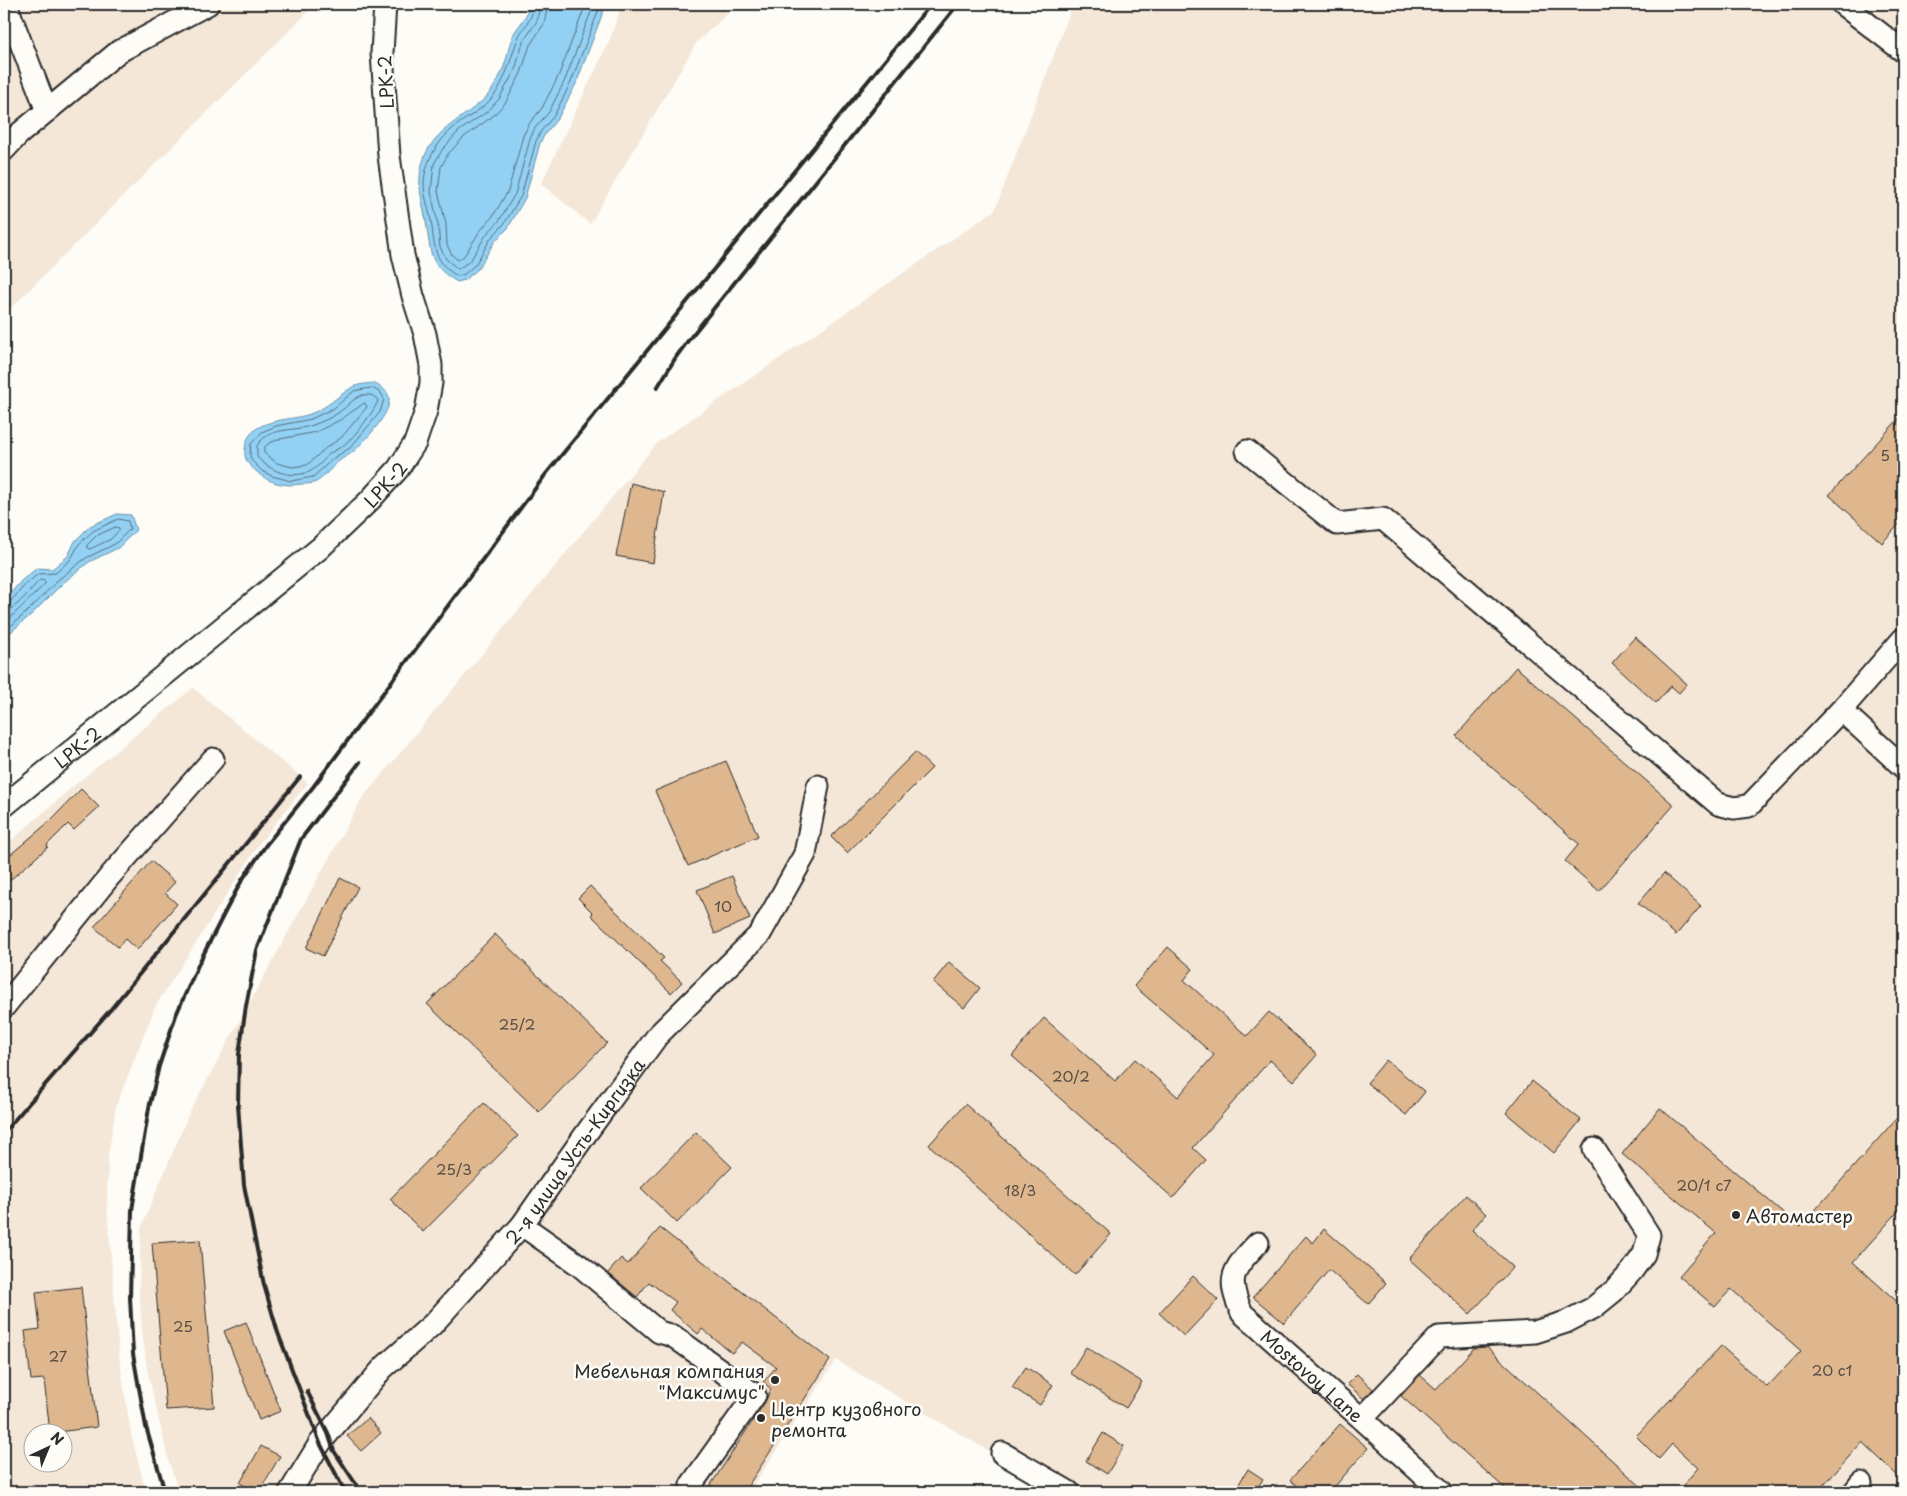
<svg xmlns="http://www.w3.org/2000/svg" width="1907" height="1496" font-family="'Playpen Sans',sans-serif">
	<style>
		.built { fill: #f4e7d8; fill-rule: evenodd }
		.water { fill: #93d1f4; stroke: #698fa4 }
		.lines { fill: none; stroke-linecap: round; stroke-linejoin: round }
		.shore { stroke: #556d7b; stroke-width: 1 }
		.building { fill: #deb78f; stroke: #2b2b2b }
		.minor-casing { stroke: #2b2b2b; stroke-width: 25 }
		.minor { stroke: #fdfcf7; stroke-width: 21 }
		.rail { stroke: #2b2b2b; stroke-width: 4 }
		.poi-dot { fill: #2b2b2b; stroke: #fdfcf7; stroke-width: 2 }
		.labels { text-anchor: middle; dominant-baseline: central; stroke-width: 5; stroke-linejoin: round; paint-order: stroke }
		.number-label { font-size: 15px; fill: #584e44 }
		.street-label { font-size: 18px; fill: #2b2b2b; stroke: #fdfcf7 }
		.poi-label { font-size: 18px; fill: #2b2b2b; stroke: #fdfcf7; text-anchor: start }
	</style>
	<rect width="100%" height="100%" fill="#fdfcf7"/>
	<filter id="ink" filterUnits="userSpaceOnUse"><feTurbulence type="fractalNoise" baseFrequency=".02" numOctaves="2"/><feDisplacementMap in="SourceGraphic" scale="10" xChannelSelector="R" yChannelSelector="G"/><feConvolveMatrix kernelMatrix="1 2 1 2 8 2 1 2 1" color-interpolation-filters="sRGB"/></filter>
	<g filter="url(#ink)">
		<g class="built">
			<path d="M4,4H313L309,11L4,315Z"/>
			<path d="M622,4H738L697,42L590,224L541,184L610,39Z"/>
			<path d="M1073,4H1903V1492H1452L1246,1305L1428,1492H1084L997,1456L836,1360L749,1492H179L169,1463L147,1369L142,1330L139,1289L141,1228L190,1111L361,800L658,442L995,210Z"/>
			<path d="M193,688L308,783L261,841L155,1007L116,1106L108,1157L107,1205L114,1294L119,1355L131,1434L146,1492H4V847L77,783ZM32,1434H62V1464H32Z"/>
		</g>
		<g class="water">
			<path d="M529,4H606L576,84L558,118L545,134L540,143L525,198L508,228L495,241L478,269L465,280L457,282C431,266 431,257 427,228C424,204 415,186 423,161C432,132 460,120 481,102C492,93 501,76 505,63C508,55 509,45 512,37C519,23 526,22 529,4Z"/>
			<path d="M373,383C381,387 391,392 389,402C388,416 365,441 354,451C350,455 344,457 339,461C331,467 325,477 316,482C312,484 306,484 301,484C286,487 267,483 256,471C248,464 244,460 245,449C248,417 288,422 310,414C329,407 336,397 351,388C358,384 366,384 373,383Z"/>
			<path d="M117,514L131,515L136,530L118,548L89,562L63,583L33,613L4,638V601L21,581L37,568L52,569L68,556L75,541L90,526Z"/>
		</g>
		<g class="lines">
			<g class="shore">
				<path d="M534,4C533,22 522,26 517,41C510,60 506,80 493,97C483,109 469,116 457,125C439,139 425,160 424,183C424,199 431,213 432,228C435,251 436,263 457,276L463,275L475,265L491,238L504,224L521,196L536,141L541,131L554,116L571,82L601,4"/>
				<path d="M540,4L537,21L523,42L515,70L499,99L488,111L459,131L442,150L434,164L431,192L438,225L440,247L446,259L458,269L470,261L486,235L499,221L515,194L530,139L535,128L549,112L565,80L594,4"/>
				<path d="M548,4L544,24L530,45L521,73L506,102L493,116L464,137L448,154L441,167L438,191L446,224L447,245L452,255L458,260L464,256L480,231L493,216L508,191L523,136L529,124L542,108L558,77L586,4"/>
				<path d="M372,388L381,393L384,399L380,412L350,448L335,457L313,477L291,481L272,476L262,471L251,460L250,454L251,444L262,432L276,426L311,419L334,408L354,391Z"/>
				<path d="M363,395H371L376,398L378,401C373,413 356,435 345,444C341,448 334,450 329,454C324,460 316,469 309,472C290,479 270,471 257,457V446C268,426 295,432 313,425C321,422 331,418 338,413C347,407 353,398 363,395Z"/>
				<path d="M365,403L367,407L341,438L327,447L307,465L292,467L277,463L264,453V448L269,443L280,439L316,432L340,420Z"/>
				<path d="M116,527L119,528V530L111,539L90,549L87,548V545L96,536Z"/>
				<path d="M4,604L10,602L25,585L38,574L56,573L71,559L79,544L93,531L118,519L128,521L130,529L115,544L86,558L59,579L29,610L4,632"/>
				<path d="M4,611C17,610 30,589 40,580L45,581V584L4,624"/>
			</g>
		</g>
		<g class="building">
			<path d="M1903,414V520L1882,543L1829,495Z"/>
			<path d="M631,483L664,492L653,563L616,556Z"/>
			<path d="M1635,637L1687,684L1679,693L1671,686L1656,703L1612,663Z"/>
			<path d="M1516,667L1674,805L1599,891L1565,861L1579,844L1456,736Z"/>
			<path d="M915,752L932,768L847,853L831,837Z"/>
			<path d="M726,761L758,836L688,866L655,791Z"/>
			<path d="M81,789L99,807L74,830L68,824L47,845L48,847L10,880L4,873V860L50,821Z"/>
			<path d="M151,861L175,882L165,893L177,904L137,950L125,939L118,947L94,927Z"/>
			<path d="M1664,873L1701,906L1676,935L1638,903Z"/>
			<path d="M732,876L750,919L715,934L697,890Z"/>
			<path d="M340,878L358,887L323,956L306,948Z"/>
			<path d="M590,886L664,958L660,961L682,982L671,993L591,915L593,913L578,898Z"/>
			<path d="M495,934L607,1043L539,1112L427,1004Z"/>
			<path d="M1168,947L1193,969L1184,980L1247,1036L1269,1012L1317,1055L1294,1081L1270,1060L1193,1148L1206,1160L1173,1198L1012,1056L1044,1018L1115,1081L1135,1059L1178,1097L1214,1055L1134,986Z"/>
			<path d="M949,962L980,988L964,1008L933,982Z"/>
			<path d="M1386,1060L1425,1092L1406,1115L1367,1083Z"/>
			<path d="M1532,1081L1581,1120L1554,1153L1506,1113Z"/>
			<path d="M484,1103L518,1136L423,1232L390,1199Z"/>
			<path d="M965,1104L1111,1234L1075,1275L929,1145Z"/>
			<path d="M1660,1108L1800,1227L1903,1111V1206L1853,1262L1903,1307V1481L1862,1442L1818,1492H1677L1698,1468L1672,1444L1659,1459L1636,1436L1721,1346L1767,1387L1801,1351L1731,1289L1715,1307L1679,1276L1716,1233L1622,1154Z"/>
			<path d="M696,1132L732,1167L677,1223L641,1188Z"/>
			<path d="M1466,1195L1486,1214L1472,1230L1513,1267L1470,1314L1409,1259Z"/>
			<path d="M660,1228L830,1360L744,1492H706L765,1402L771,1389L763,1382L776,1367L742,1342L732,1353L702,1329L698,1334L670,1310L676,1302L649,1282L637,1297L608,1273L621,1258L628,1264Z"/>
			<path d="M1324,1229L1386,1283L1368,1304L1329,1270L1284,1323L1253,1297L1306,1236L1313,1243Z"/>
			<path d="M200,1240L214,1407L166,1410L152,1243Z"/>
			<path d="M1193,1276L1218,1300L1184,1336L1159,1313Z"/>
			<path d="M81,1287L97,1427L50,1433L44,1379L31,1380L25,1331L40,1329L36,1292Z"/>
			<path d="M246,1322L281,1411L259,1420L224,1331Z"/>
			<path d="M1086,1347L1142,1382L1126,1408L1070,1373Z"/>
			<path d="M1487,1347L1647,1492H1509L1401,1396L1420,1375L1436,1389L1474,1348Z"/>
			<path d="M1026,1367L1053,1385L1040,1405L1012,1387Z"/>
			<path d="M1357,1374L1373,1389L1364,1399L1347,1384Z"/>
			<path d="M368,1418L381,1433L361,1451L347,1436Z"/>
			<path d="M1340,1424L1368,1448L1330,1492H1304L1290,1480Z"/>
			<path d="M1103,1433L1124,1446L1107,1474L1086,1461Z"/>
			<path d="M261,1446L280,1456L259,1492H256L240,1483Z"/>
			<path d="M1248,1469L1263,1479L1255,1492H1234Z"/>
		</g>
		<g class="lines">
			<g class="minor-casing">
				<g id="minor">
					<path d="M6,4L47,111"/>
					<path d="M1842,4L1903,51"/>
					<path d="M4,150L19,134L118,52L208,4"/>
					<path d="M1247,451L1337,524L1383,519L1718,804L1734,808L1749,806L1841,710L1903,639"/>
					<path d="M1841,710L1903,767"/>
					<path id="s1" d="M4,806L320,548L370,500L398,469L415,443L426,411L431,383V365L425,334L413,296L403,255L389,156L382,53L385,4"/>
					<path d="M4,1007L110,876L213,759"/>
					<path d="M522,1225L579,1265L659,1332L673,1336L755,1395L691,1485"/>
					<path id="s2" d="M1258,1243C1232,1270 1226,1278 1242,1313L1362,1419L1442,1492"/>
					<path d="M1362,1419L1439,1337L1535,1332L1566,1322L1593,1308L1614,1291L1632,1271L1644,1254L1649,1235L1594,1149"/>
					<path d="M1002,1453L1069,1492"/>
					<path id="s3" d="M290,1492L320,1443L383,1368L433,1324L522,1225L585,1135L658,1035L760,934L805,854L818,786"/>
					<path d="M1854,1492L1861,1483"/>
				</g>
			</g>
			<use href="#minor" class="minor"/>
			<g class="rail">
				<path d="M657,388L676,357L690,338L958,4"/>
				<path d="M4,1132L111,1009L300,777"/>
				<path d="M307,1391L328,1433L334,1451L361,1492"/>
				<path d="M165,1492L146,1427L133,1354L130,1298L132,1210L149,1108L159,1066L176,1015L199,963L226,910L242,880L266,845L313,787L546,474L931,4"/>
				<path d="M345,1492L320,1443L278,1333L264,1285L244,1185L238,1105L239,1054L246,1006L257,950L301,839L360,762"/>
			</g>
		</g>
	</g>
	<g class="poi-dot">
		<circle cx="1736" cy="1215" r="5"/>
		<circle cx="775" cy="1380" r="5"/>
		<circle cx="761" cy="1418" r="5"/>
	</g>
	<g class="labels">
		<g class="number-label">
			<text x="1885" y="454">5</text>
			<text x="723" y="905">10</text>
			<text x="517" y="1023">25/2</text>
			<text x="1071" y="1075">20/2</text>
			<text x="454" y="1168">25/3</text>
			<text x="1704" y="1184">20/1 с7</text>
			<text x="1020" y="1189">18/3</text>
			<text x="183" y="1325">25</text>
			<text x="58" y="1355">27</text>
			<text x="1832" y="1369">20 с1</text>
		</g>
		<g class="street-label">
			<text transform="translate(385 82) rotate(-93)">LPK-2</text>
			<text stroke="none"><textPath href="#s1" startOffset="499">LPK-2</textPath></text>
			<text stroke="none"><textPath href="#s1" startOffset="94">LPK-2</textPath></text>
			<text stroke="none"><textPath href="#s3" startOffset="446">2-я улица Усть-Киргизка</textPath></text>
			<text stroke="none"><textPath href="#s2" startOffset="174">Mostovoy Lane</textPath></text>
		</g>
		<g class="poi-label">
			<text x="1746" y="1215">Автомастер</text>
			<text x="765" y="1370" text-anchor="end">Мебельная компания<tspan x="765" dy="21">"Максимус"</tspan></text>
			<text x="771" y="1408">Центр кузовного<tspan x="771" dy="21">ремонта</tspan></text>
		</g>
	</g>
	<rect width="1907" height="1496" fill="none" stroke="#fdfcf7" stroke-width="20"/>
	<rect x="10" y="10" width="1887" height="1476" fill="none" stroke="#2b2b2b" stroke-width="2" filter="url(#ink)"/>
	<g transform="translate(48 1448) rotate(44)"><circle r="24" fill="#fdfcf7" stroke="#a9a8a5"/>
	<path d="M0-4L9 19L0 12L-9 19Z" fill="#2b2b2b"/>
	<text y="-8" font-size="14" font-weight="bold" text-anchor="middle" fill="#2b2b2b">N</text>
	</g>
</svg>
